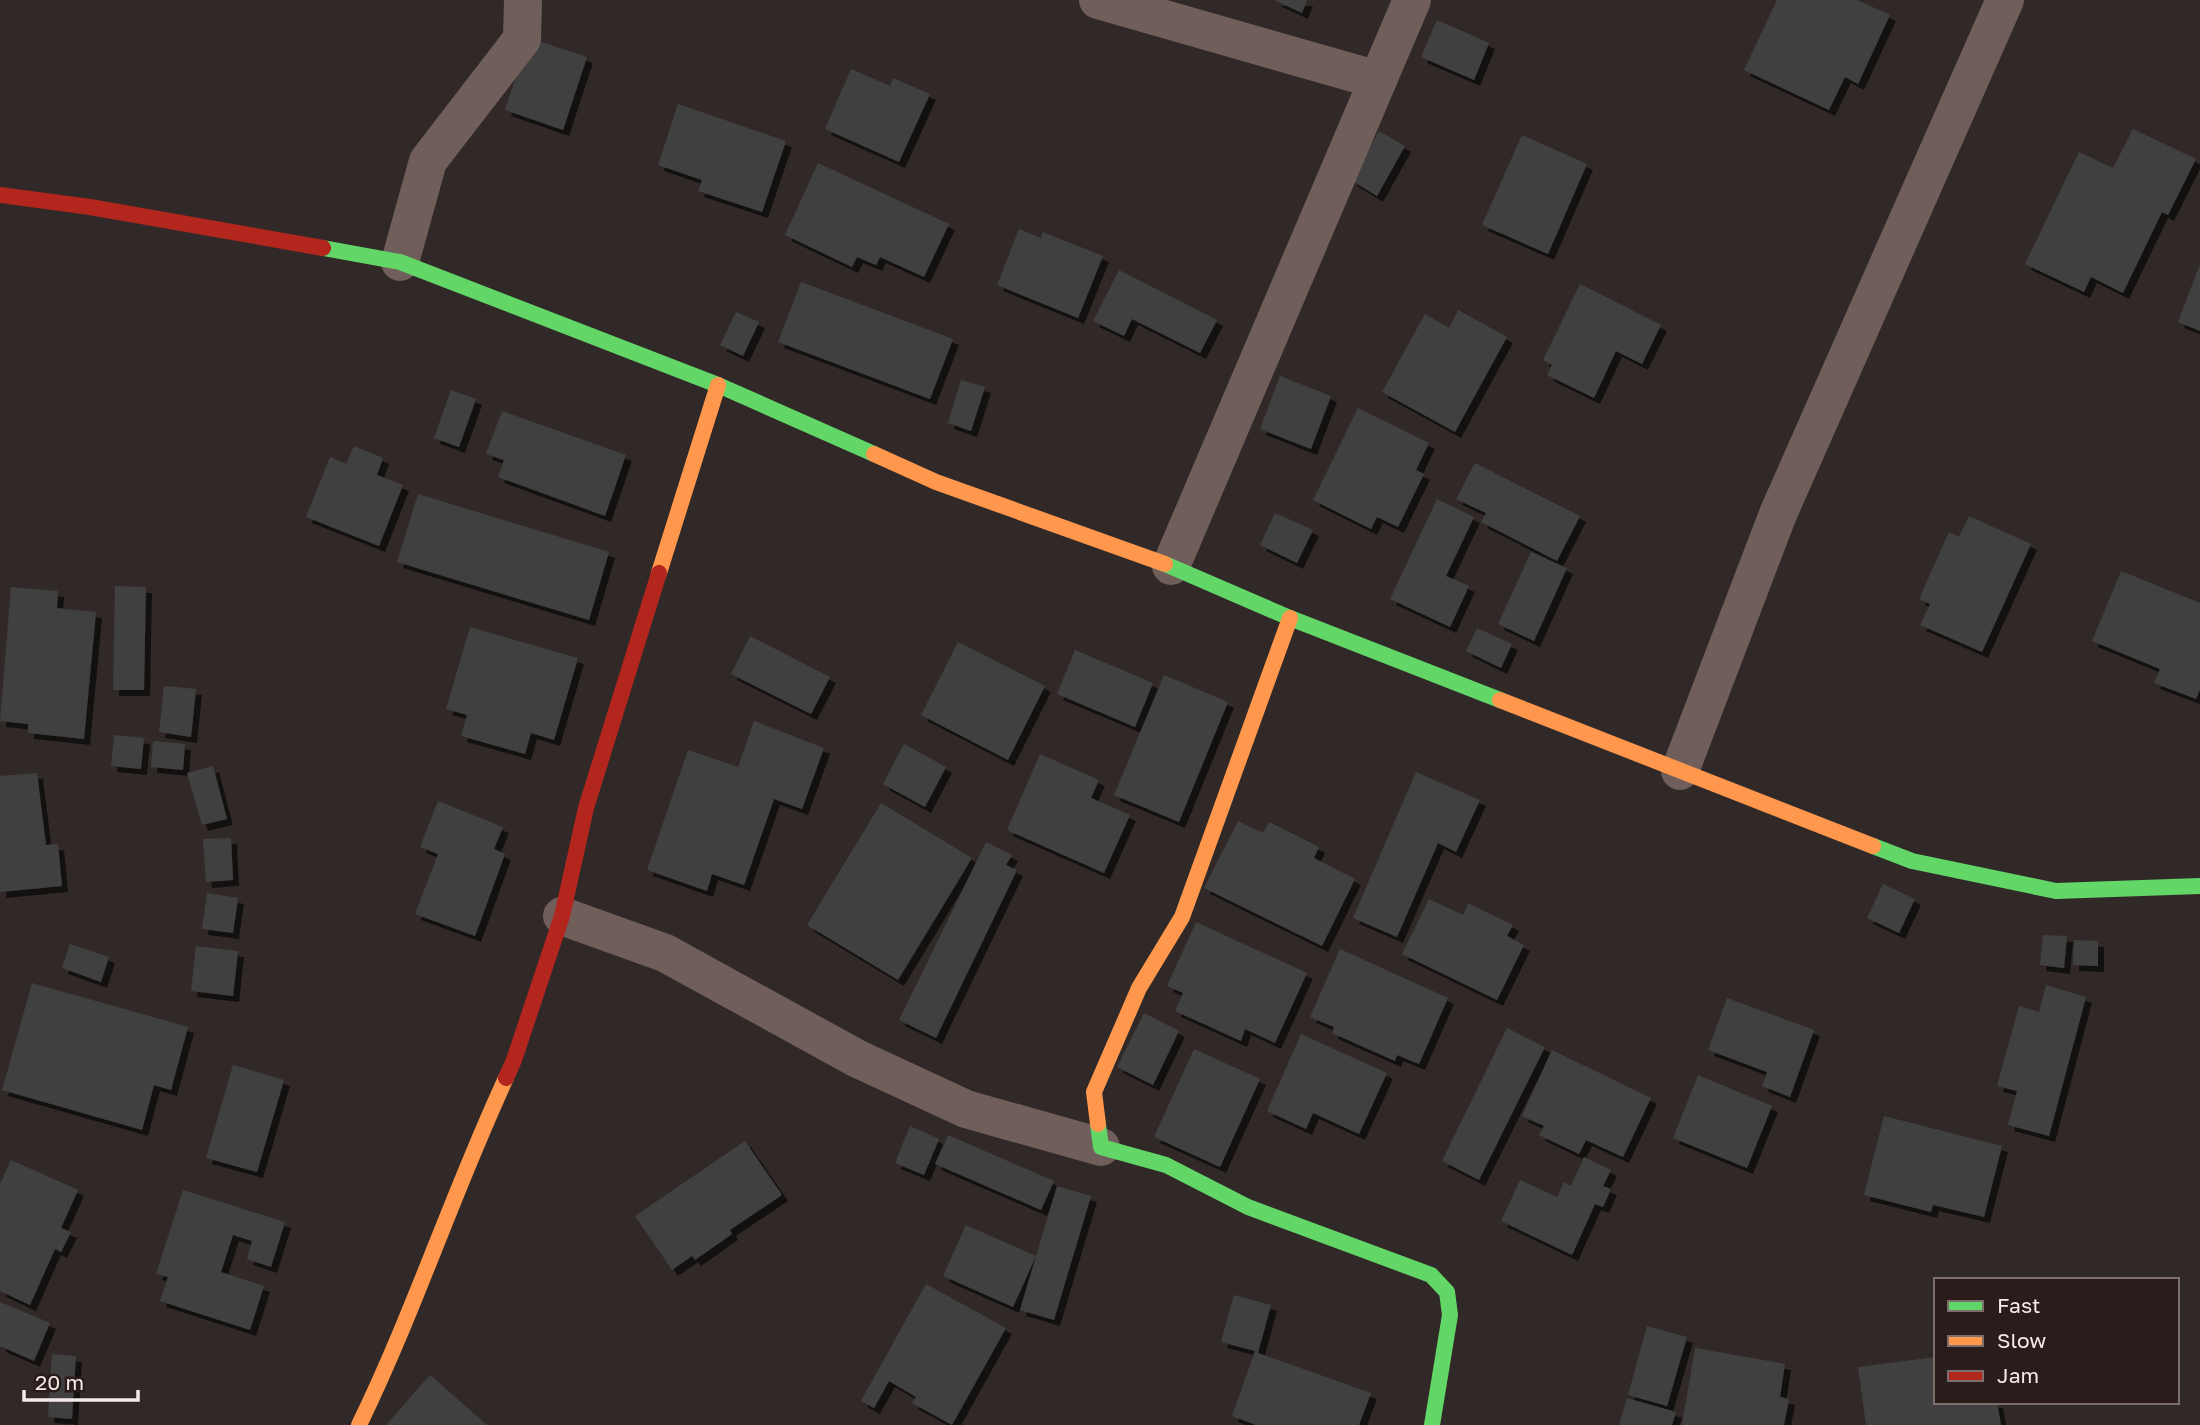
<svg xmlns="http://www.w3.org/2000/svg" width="2200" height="1425" font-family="'Golos Text',sans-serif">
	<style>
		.building { fill: #404040; filter: url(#shadow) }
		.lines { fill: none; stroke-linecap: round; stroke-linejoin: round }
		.street { stroke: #6f5e5a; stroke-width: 38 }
		.fast { stroke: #63d668; stroke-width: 16 }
		.slow { stroke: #ff974d; stroke-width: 16 }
		.jam { stroke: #b3261e; stroke-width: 16 }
	</style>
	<defs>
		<filter id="shadow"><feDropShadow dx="6" dy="6" stdDeviation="0" flood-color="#0009"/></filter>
	</defs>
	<rect width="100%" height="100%" fill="#302927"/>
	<g class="building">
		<path d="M1274,0H1307L1302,13Z"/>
		<path d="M1777,0H1857L1890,15L1858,84L1845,77L1829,110L1744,70Z"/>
		<path d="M1437,20L1489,43L1474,80L1421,57Z"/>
		<path d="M529,38L587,57L563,130L505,110Z"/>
		<path d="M851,69L890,86L893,78L930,94L899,162L825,129Z"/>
		<path d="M678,104L786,141L762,212L698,191L702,180L658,165Z"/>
		<path d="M2133,129L2196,159L2168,215L2162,212L2123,293L2091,277L2084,292L2025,264L2079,152L2113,168Z"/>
		<path d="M1379,131L1405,146L1377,196L1351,180Z"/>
		<path d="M1522,135L1587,164L1548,254L1482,225Z"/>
		<path d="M818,163L949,224L924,277L880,257L876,265L857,257L852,267L785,235Z"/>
		<path d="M1019,229L1041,238L1043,232L1103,256L1078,318L997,285Z"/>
		<path d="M2200,264V331L2178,322Z"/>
		<path d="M1119,270L1217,320L1200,353L1132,319L1124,336L1093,321Z"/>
		<path d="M801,282L953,339L930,399L778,342Z"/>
		<path d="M1580,284L1661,325L1642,364L1616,351L1594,398L1547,375L1552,365L1543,360Z"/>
		<path d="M1458,310L1507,337L1455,432L1382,392L1425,314L1449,328Z"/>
		<path d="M736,312L759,322L743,356L720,345Z"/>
		<path d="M1280,376L1331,396L1311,449L1260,429Z"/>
		<path d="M961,380L985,387L971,431L948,423Z"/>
		<path d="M451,390L476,399L459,447L434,438Z"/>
		<path d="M1358,408L1429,443L1416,470L1424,474L1398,527L1377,517L1371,529L1313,500Z"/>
		<path d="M502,411L626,455L605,516L498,477L504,460L486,454Z"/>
		<path d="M354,446L383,458L377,475L403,485L379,546L306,517L330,457L346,464Z"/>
		<path d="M1475,463L1580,516L1557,561L1481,522L1486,513L1456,499Z"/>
		<path d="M418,494L609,552L589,620L397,562Z"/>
		<path d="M1437,499L1474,517L1446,576L1469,586L1450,627L1390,599Z"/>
		<path d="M1275,513L1313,530L1297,563L1260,545Z"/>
		<path d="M1969,516L2031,544L1982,652L1920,625L1930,604L1919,599L1949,532L1959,537Z"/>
		<path d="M1531,552L1567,568L1534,641L1498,624Z"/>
		<path d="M2121,571L2200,603V690L2196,699L2154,683L2160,669L2092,641Z"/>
		<path d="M115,586L146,587L144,690H113Z"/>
		<path d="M11,587L58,591L57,608L96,612L84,739L28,733V724L0,721Z"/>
		<path d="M470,627L578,658L554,740L531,733L525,754L461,736L467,715L446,709Z"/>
		<path d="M1477,628L1512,644L1501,668L1466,651Z"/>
		<path d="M750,636L830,677L811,714L731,674Z"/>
		<path d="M958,642L1045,686L1008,760L921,715Z"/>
		<path d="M1075,650L1153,683L1135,727L1057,694Z"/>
		<path d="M1164,675L1228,702L1179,822L1114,795Z"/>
		<path d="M164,686L196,689L191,737L159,732Z"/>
		<path d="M754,721L824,748L802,809L774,799L744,885L712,874L707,891L647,870L688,750L738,767Z"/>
		<path d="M114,735L144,738L141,769L111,766Z"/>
		<path d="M153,741L185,744L183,770L151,767Z"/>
		<path d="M904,744L946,767L925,807L883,784Z"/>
		<path d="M1040,754L1099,780L1091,798L1130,815L1104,873L1007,830Z"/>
		<path d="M213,766L227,819L202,825L187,773Z"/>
		<path d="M1416,772L1480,800L1456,852L1438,843L1397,937L1353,918Z"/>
		<path d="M37,773L46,845L58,844L62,886L0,892V776Z"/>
		<path d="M438,801L503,827L494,849L505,854L475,936L415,914L438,854L420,847Z"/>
		<path d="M881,803L972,858L898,980L807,925Z"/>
		<path d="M1238,821L1263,833L1269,822L1319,847L1314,858L1355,879L1322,946L1204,888Z"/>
		<path d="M231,838L233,880L206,882L203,839Z"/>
		<path d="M986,842L1012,855L1006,865L1017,870L936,1038L899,1020Z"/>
		<path d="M1883,884L1915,899L1899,933L1867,918Z"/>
		<path d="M207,893L238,898L233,933L202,929Z"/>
		<path d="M1429,899L1463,915L1468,903L1513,925L1507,936L1524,945L1497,1000L1402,954Z"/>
		<path d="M1196,922L1307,973L1275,1043L1245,1029L1241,1041L1175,1011L1183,993L1167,986Z"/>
		<path d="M2043,935L2067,936L2064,968L2040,965Z"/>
		<path d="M2074,940L2098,941V966L2073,965Z"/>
		<path d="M70,944L109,957L101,982L62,968Z"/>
		<path d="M196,946L238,951L233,996L191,991Z"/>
		<path d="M1340,949L1448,998L1419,1064L1397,1055L1395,1061L1332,1033L1334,1027L1310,1017Z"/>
		<path d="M32,983L188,1027L171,1090L154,1085L142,1130L2,1090Z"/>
		<path d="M2046,985L2086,997L2049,1136L2008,1125L2017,1091L1997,1086L2019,1006L2039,1012Z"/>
		<path d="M1727,998L1814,1030L1790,1097L1762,1086L1767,1072L1708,1050Z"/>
		<path d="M1144,1013L1179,1031L1153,1085L1117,1067Z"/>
		<path d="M1507,1028L1545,1047L1479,1180L1442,1161Z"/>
		<path d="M1301,1034L1387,1073L1359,1134L1313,1113L1306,1129L1267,1111Z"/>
		<path d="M1194,1049L1260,1079L1220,1167L1154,1137Z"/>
		<path d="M1552,1050L1651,1098L1623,1157L1586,1140L1579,1154L1539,1135L1544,1126L1522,1116Z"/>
		<path d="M233,1065L284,1080L257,1172L206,1158Z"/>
		<path d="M1698,1075L1772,1106L1747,1168L1673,1138Z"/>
		<path d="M1884,1116L2002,1146L1984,1217L1933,1205L1931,1212L1864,1195Z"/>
		<path d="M910,1126L939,1139L924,1175L895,1163Z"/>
		<path d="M948,1135L1054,1181L1041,1210L935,1164Z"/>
		<path d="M745,1141L782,1195L730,1230L732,1234L695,1260L692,1256L672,1270L635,1216Z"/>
		<path d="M1584,1157L1611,1170L1603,1186L1611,1189L1603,1207L1595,1204L1572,1255L1501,1221L1520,1180L1557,1197L1564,1182L1571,1186Z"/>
		<path d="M11,1160L78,1190L61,1228L71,1232L61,1252L55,1249L30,1305L0,1291V1184Z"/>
		<path d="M1057,1186L1091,1196L1054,1320L1020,1310Z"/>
		<path d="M183,1190L285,1222L271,1267L247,1259L252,1241L233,1235L221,1272L264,1286L250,1330L160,1301L168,1277L156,1274Z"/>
		<path d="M966,1225L1036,1256L1013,1307L943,1276Z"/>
		<path d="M926,1284L1006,1328L952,1425L912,1403L916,1397L889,1381L874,1408L861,1401Z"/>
		<path d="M1234,1295L1271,1305L1258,1353L1371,1393L1359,1425H1256L1232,1416L1255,1351L1221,1342Z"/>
		<path d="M0,1302L50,1323L34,1361L0,1346Z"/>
		<path d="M1647,1326L1687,1337L1667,1406L1628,1395Z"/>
		<path d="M1695,1348L1785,1364L1780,1397L1789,1399L1784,1425H1682Z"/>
		<path d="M52,1354L76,1356L72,1419L48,1417Z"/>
		<path d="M1936,1357V1402H1997L2001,1425H1866L1858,1367Z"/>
		<path d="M430,1375L487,1425H386Z"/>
		<path d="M1627,1398L1676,1412L1672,1425H1619Z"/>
	</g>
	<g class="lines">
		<g class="street">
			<path d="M1098,0L1378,80"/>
			<path d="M400,262L428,161L522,39L523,0"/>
			<path d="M1171,566L1412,0"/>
			<path d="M1680,771L1778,514L2005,0"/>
			<path d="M562,916L665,953L858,1059L966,1109L1101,1147"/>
		</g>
		<g class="fast">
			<path d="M323,248L400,262L718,385L874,454"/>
			<path d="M1165,564L1290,618L1500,700"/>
			<path d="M1873,846L1912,861L2056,891L2200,886"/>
			<path d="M1098,1124L1101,1147L1166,1165L1248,1207L1431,1275L1447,1292L1450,1315L1432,1425"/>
		</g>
		<g class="slow">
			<path d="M874,454L936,482L1165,564"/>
			<path d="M659,573L718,385"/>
			<path d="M1500,700L1873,846"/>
			<path d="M1098,1124L1094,1092L1139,988L1182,917L1290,618"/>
			<path d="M359,1425C414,1312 453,1192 506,1078"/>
		</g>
		<g class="jam">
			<path d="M0,195L90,207L323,248"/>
			<path d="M506,1078L514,1060L562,916L586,808L659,573"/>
		</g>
	</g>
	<rect x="1934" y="1278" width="245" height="126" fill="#2a1c1a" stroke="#7b6e6c" stroke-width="2"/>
	<rect x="1948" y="1301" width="35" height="10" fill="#63d668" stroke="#7b6e6c" stroke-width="2"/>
	<text x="1997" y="1313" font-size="21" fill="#f4eae8">Fast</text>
	<rect x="1948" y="1336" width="35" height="10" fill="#ff974d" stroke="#7b6e6c" stroke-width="2"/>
	<text x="1997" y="1348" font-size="21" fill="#f4eae8">Slow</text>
	<rect x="1948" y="1371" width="35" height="10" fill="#b3261e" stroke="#7b6e6c" stroke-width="2"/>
	<text x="1997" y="1383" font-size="21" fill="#f4eae8">Jam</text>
	<path d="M24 1390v10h114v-10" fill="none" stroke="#f4eae8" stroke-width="3.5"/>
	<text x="35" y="1390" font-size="21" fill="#f4eae8" stroke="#2a1c1a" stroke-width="5" paint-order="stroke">20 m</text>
</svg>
